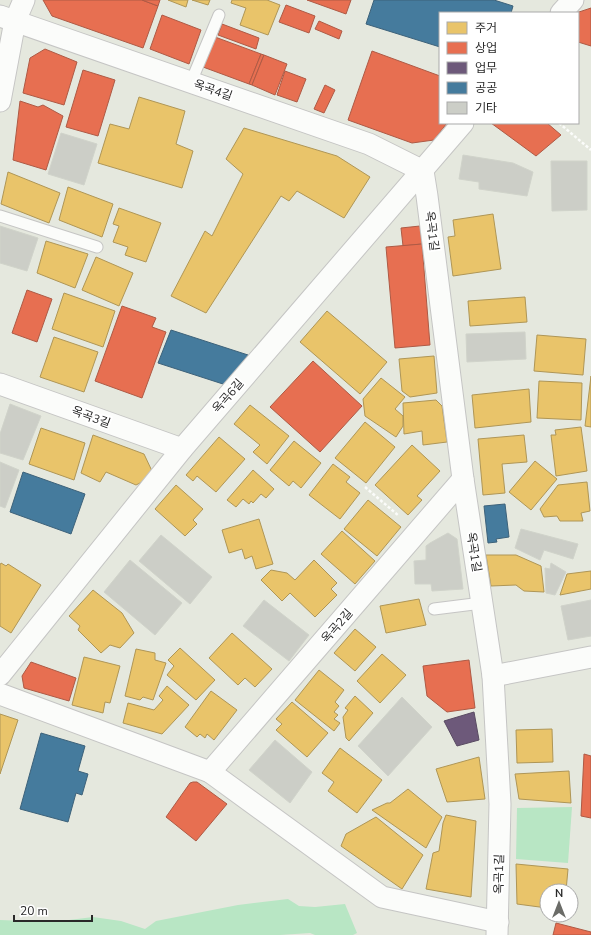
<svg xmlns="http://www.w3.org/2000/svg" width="591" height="935" font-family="'Nunito Sans','Noto Sans KR',sans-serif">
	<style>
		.green { fill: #b8e6c4 }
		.homes { fill: #e9c46a; stroke: #af9656 }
		.shops { fill: #e76f51; stroke: #ae5a45 }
		.offices { fill: #6d597a; stroke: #594b62 }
		.public { fill: #457b9d; stroke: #3d627a }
		.building { fill: #cccec7; stroke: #d0d3ca }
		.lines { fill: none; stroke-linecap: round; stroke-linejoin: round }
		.lane-casing { stroke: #c5c5c4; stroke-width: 13 }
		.street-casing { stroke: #c5c5c4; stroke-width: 23 }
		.path { stroke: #fbfcfa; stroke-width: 2.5; stroke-dasharray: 3 2; stroke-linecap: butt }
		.lane { stroke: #fbfcfa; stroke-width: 11 }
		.street { stroke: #fbfcfa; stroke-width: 21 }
		.labels { text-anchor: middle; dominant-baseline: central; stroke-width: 4; stroke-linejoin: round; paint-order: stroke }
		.street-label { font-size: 12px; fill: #292929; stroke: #fff }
	</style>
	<rect width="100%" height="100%" fill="#e5e8de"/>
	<g class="green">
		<path d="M572,807L568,863L516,859L517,808Z"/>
		<path d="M288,899L299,906L315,907L345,904L357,933L353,935H315L310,933L280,935H0V920L53,922L93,917L121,921L145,929L156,921L238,905Z"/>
	</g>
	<g class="homes">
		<path d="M168,0H188L186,7Z"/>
		<path d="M192,0H210L208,5Z"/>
		<path d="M232,0H267L280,5L268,35L240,25L246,8L231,3Z"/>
		<path d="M139,97L185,111L176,144L193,151L182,188L98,163L110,124L129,129Z"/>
		<path d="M244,128L337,156L370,177L344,218L297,191L289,201L281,196L206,313L171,296L205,231L212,236L243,174L226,159Z"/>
		<path d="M8,172L60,193L49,223L1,204Z"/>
		<path d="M68,187L113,204L102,237L59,220Z"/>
		<path d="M119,208L161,223L146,262L125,255L128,247L113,242L119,226L113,224Z"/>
		<path d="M493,214L501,269L453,276L448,237L455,236L453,220Z"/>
		<path d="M46,241L88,254L75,288L37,273Z"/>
		<path d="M96,257L133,273L119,306L82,290Z"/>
		<path d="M64,293L115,311L103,347L52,329Z"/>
		<path d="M525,297L527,322L470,326L468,301Z"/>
		<path d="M327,311L387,362L360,394L300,342Z"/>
		<path d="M537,335L586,339L583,375L534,371Z"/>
		<path d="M54,337L98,352L84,392L40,377Z"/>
		<path d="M434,356L437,393L410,397L402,391L399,359Z"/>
		<path d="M591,376V427L585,426Z"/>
		<path d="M381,378L405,397L395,409L403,416V426L396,437L365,416L363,399Z"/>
		<path d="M539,381L582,383L581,420L537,418Z"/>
		<path d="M529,389L531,422L475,428L472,395Z"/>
		<path d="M436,400L442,406L447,442L423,445L422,431L404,434L403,403Z"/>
		<path d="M250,405L289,436L267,464L253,452L260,445L234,424Z"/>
		<path d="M365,422L395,447L366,483L335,458Z"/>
		<path d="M581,427L587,471L556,476L551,435H556L555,430Z"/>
		<path d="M41,428L85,443L74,480L29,464Z"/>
		<path d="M93,435L144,454L152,471L142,482L136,485L106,472L100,482L81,473Z"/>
		<path d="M524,435L527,462L502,464L505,493L483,495L478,439Z"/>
		<path d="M219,437L245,459L216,492L197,476L193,481L186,475Z"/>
		<path d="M294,441L321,463L301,488L293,481L289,486L270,470Z"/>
		<path d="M412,445L440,471L417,496L422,500L408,515L375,485Z"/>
		<path d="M535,461L557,479L531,510L509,492Z"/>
		<path d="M333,464L350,477L346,482L360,493L340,519L309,495Z"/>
		<path d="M253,470L274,489L266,498L261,494L253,503L251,501L249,504L243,499L236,507L227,500Z"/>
		<path d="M587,482L590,511L581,513L583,521H560L557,516L544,517L540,509L558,485Z"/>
		<path d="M176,485L203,509L193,520L197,524L185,536L155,509Z"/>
		<path d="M368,500L401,527L377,556L344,529Z"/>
		<path d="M259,519L273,564L256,569L252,556L245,559L242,549L229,553L222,530Z"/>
		<path d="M342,531L375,561L355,584L321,554Z"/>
		<path d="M486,555H516L541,566L544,592L524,591L516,585L491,586Z"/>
		<path d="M314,560L337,583L331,589L337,595L315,617L290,593L282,601L261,580L271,570L287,573L295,580Z"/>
		<path d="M1,563L6,566L8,564L41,585L11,633L0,626V565Z"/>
		<path d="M591,571V589L560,595L567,574Z"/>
		<path d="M93,590L122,613L134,633L120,648L110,645L101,653L78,630L80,626L69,616Z"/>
		<path d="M419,599L426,625L386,633L380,606Z"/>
		<path d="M355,629L376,647L355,671L334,653Z"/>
		<path d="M232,633L272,669L255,687L245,678L238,685L209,658Z"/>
		<path d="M180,648L215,680L196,700L167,675L174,666L168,660Z"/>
		<path d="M136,649L155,653V660L166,663L153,700L143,697L140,700L125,696Z"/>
		<path d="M382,654L406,675L380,703L357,681Z"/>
		<path d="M84,657L120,666L110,703L105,702L103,713L72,705Z"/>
		<path d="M319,670L344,690L335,702L339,706L334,712L338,715L334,719L340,723L334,731L295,700Z"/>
		<path d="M167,686L189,705L162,734L123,723L128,703L154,710L163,700L159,696Z"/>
		<path d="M211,691L237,710L214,740L207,734L205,738L200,734L197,737L185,727Z"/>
		<path d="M355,696L373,713L349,741L346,738L343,717L348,710L345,708Z"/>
		<path d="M292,702L328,733L307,757L276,730L282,724L276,719Z"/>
		<path d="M0,714L18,720L0,774Z"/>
		<path d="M552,729L553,762L517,763L516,730Z"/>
		<path d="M340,748L382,780L357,813L328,791L334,782L322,773Z"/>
		<path d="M479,757L485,799L447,802L436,769Z"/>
		<path d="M569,771L571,803L519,799L515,774Z"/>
		<path d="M408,789L442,817L426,848L372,810L387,803H390Z"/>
		<path d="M446,815L476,821L471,897L426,889L433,853L439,851L443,823Z"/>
		<path d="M376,817L423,855L402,889L341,846L346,834Z"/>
		<path d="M516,864L568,869L566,891H547V908L517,904Z"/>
	</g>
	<g class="shops">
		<path d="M43,0H142L158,6L143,48L52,16Z"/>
		<path d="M142,0H160L158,6Z"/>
		<path d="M307,0H351L346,14Z"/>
		<path d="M286,5L315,16L309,33L279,22Z"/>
		<path d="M591,8V46L578,42V13H576Z"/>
		<path d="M162,15L201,30L189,64L150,49Z"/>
		<path d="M319,21L342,31L339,39L315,29Z"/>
		<path d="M222,24L259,38L256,49L218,35Z"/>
		<path d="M215,37L261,54L249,84L203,67Z"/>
		<path d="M45,49L77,62L64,105L23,93L30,58Z"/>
		<path d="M372,51L440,76V123H447L434,140L412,143L348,120Z"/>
		<path d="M261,54L264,55L252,85L249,84Z"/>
		<path d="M264,55L287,64L275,95L252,85Z"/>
		<path d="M83,70L115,80L98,136L66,127Z"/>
		<path d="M285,71L306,79L297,102L277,95Z"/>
		<path d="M325,85L335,90L324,113L314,109Z"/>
		<path d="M20,101L38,107L43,105L63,116L46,170L13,160Z"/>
		<path d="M491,123H547L561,135L536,156Z"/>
		<path d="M420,226L422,244L403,246L401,228Z"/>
		<path d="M422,244L430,345L395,348L386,247Z"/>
		<path d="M27,290L52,299L37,342L12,333Z"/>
		<path d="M122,306L156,318L152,327L166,332L142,398L95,381Z"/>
		<path d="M313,361L362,406L320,452L270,407Z"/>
		<path d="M469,660L475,708L447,712L427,696L423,666Z"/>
		<path d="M31,662L76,678L69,701L24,688L22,676Z"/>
		<path d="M584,754L591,756V818L581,816Z"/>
		<path d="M193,782H197L227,804L196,841L166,817L190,783Z"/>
		<path d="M556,923L591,932V935H553Z"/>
	</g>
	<path class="offices" d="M474,712L479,740L457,746L444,721Z"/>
	<g class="public">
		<path d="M374,0H494L513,6L511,13H440V47L366,24Z"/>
		<path d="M171,330L248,355L226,385L158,363Z"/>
		<path d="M23,472L85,494L71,534L10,512Z"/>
		<path d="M505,504L509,537L496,539L497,542L488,543L484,506Z"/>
		<path d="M41,733L85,746L78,771L88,774L82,795L76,793L68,822L20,809Z"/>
	</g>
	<g class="building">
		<path d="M61,133L97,144L84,185L48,174Z"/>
		<path d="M463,155L513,163L533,172L527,196L479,189V182L459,179Z"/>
		<path d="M551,161H587V210L552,211Z"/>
		<path d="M0,226L38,238L27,271L0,263Z"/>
		<path d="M525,332L526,359L467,362L466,334Z"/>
		<path d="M10,404L41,416L23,460L0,453V434Z"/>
		<path d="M0,462L19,470L5,508L0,506Z"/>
		<path d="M521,529L578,544L573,559L544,550L540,560L515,548Z"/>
		<path d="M448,533L457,539L463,589L432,591L431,584H415L414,561L426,560V546L430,543Z"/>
		<path d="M161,535L212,577L190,604L139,561Z"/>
		<path d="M130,560L182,603L155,635L104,592Z"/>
		<path d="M551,563L566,572L555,595L546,593L545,568L550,569Z"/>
		<path d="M264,600L309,635L289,661L243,626Z"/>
		<path d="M591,600V636L568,640L561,606Z"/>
		<path d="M402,697L432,727L388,776L358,746Z"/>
		<path d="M275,740L312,772L290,803L249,770Z"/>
	</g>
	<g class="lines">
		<g class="lane-casing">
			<g id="lane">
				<path d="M191,82L219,15"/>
				<path d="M0,216L97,247"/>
				<path d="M434,609L482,603"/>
			</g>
		</g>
		<g class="street-casing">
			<g id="street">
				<path d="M561,13L573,0"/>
				<path d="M0,16L369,144L423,171L427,196L463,479L493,676L500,804L497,935"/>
				<path d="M0,101L15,21L24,0"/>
				<path d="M0,384L182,449"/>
				<path d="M0,675L182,449L463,123"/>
				<path d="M493,676L591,657"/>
				<path d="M0,694L210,772L382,897L498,922"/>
				<path d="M210,772L463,479"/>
			</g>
		</g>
		<g class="path">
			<path d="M559,123L591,150"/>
			<path d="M365,487L399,516"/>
		</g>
		<use href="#lane" class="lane"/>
		<use href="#street" class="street"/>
	</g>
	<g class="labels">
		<g class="street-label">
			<text transform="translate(213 90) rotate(19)">옥곡4길</text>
			<text transform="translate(432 231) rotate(83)">옥곡1길</text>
			<text transform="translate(228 396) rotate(-49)">옥곡6길</text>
			<text transform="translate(91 417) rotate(20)">옥곡3길</text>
			<text transform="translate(474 552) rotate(81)">옥곡1길</text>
			<text transform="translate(337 626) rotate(-49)">옥곡2길</text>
			<text transform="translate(499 874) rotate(-89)">옥곡1길</text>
		</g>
	</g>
	<rect x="439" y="12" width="140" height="112" fill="#ffffff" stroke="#a9a9a9"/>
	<rect x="447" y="22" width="20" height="12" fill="#e9c46a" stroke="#a9a9a9"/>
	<text x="475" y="32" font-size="12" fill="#292929">주거</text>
	<rect x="447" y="42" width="20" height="12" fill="#e76f51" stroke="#a9a9a9"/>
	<text x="475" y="52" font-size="12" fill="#292929">상업</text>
	<rect x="447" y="62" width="20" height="12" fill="#6d597a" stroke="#a9a9a9"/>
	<text x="475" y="72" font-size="12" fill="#292929">업무</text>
	<rect x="447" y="82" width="20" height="12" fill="#457b9d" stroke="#a9a9a9"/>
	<text x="475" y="92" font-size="12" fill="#292929">공공</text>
	<rect x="447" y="102" width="20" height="12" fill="#cccec7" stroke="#a9a9a9"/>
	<text x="475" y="112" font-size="12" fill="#292929">기타</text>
	<g transform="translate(559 903)"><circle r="19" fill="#ffffff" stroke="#a9a9a9"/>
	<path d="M0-3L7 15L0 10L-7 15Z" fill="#6b6c68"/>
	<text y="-6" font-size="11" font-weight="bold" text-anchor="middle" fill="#292929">N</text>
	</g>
	<path d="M14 915v6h78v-6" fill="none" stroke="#292929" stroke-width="2"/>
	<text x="20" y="915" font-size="12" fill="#292929" stroke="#ffffff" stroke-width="3" paint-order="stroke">20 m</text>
</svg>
